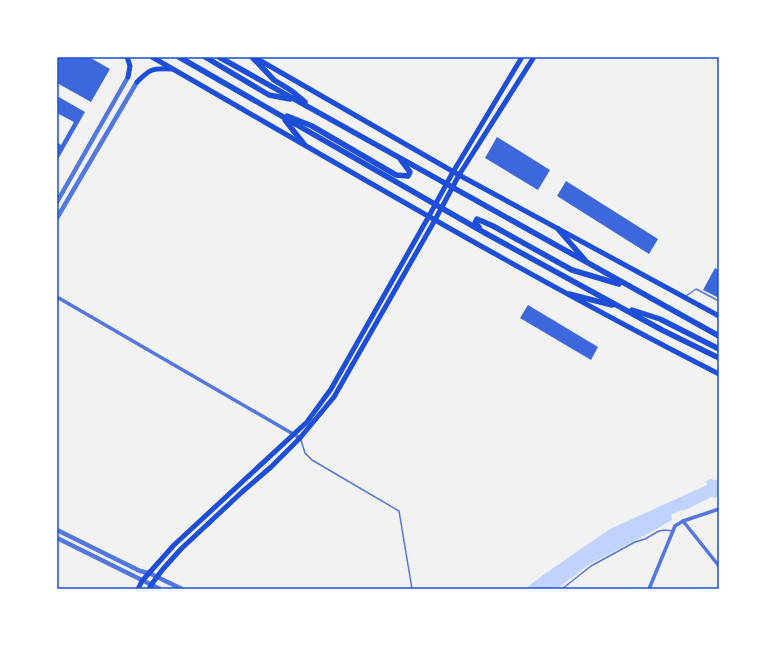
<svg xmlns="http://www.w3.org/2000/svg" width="776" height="646" font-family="'PT Serif',serif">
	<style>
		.water { fill: #bfd3fe }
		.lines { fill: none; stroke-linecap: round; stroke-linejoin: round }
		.river { stroke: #bfd3fe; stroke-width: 13 }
		.building { fill: #3d67dc }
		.service { stroke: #5277de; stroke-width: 1.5 }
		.minor { stroke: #5277de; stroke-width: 3.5 }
		.tertiary { stroke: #5277de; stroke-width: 4.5 }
		.secondary { stroke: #1d4ed8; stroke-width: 5 }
		.primary { stroke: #1d4ed8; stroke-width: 5.5 }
		.neatline { fill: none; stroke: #1d4ed8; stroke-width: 1.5 }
	</style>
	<rect width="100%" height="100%" fill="#f2f2f2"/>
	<g class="water">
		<path d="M711,479L717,481L719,480V496L713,498L706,481Z"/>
		<path d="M696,490L701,501L671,515L672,520L655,530L588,565L557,589H525L543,575L610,529Z"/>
	</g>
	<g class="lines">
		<path class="river" d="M683,504L719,486"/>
	</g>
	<g class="building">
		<path d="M58,57H89L110,69L91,102L57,83V59Z"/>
		<path d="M57,96L85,112L57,161V142L61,145L74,122L57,113Z"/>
		<path d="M497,137L550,170L538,190L485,158Z"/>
		<path d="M566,181L658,239L649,254L557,196Z"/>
		<path d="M715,268L719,270V298L703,290Z"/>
		<path d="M528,305L598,347L591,360L520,318Z"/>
	</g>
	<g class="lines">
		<g class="service">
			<path d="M686,296L696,289L719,301"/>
			<path d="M301,440L305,453L312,460L399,511L412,589"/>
			<path d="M562,589L591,566L635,542L645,539L659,531L665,530L672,531"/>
		</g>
		<g class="minor">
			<path d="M57,297L300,438"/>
			<path d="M683,521L719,566"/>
			<path d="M649,589L675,526L683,521L719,509"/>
		</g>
		<g class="tertiary">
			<path d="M57,202L128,77"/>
			<path d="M57,218L137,82"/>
			<path d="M57,530L140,571L149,573L182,589"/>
			<path d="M57,538L160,589"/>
		</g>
		<g class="secondary">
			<path d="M127,57L130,66L128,77"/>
			<path d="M152,57C340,165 526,276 719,374"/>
			<path d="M254,57L459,175L719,316"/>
			<path d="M137,82C150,69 152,68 171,69"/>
			<path d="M138,589L142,581L174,545L307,422L331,389L429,216L453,172L522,57"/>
			<path d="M149,589L151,585L163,569L181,549L242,492L271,467L300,438L334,397L435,220L459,175L534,57"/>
		</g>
		<g class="primary">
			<path d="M179,57L485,233L662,330L719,358"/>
			<path d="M205,57L269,95L290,99"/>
			<path d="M219,57L719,336"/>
			<path d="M252,57L274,80L292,91L305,102"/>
			<path d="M287,116L312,126L396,175L408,176L410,172L401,160"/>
			<path d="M285,120L304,144"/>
			<path d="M479,227L475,223L477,219L493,226L572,270L619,284"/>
			<path d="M558,229L585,260"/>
			<path d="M569,294L612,305"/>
			<path d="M632,310L660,319L719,349"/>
		</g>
	</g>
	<rect width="776" height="646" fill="none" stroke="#ffffff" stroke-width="116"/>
	<rect x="58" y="58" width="660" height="530" class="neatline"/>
</svg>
